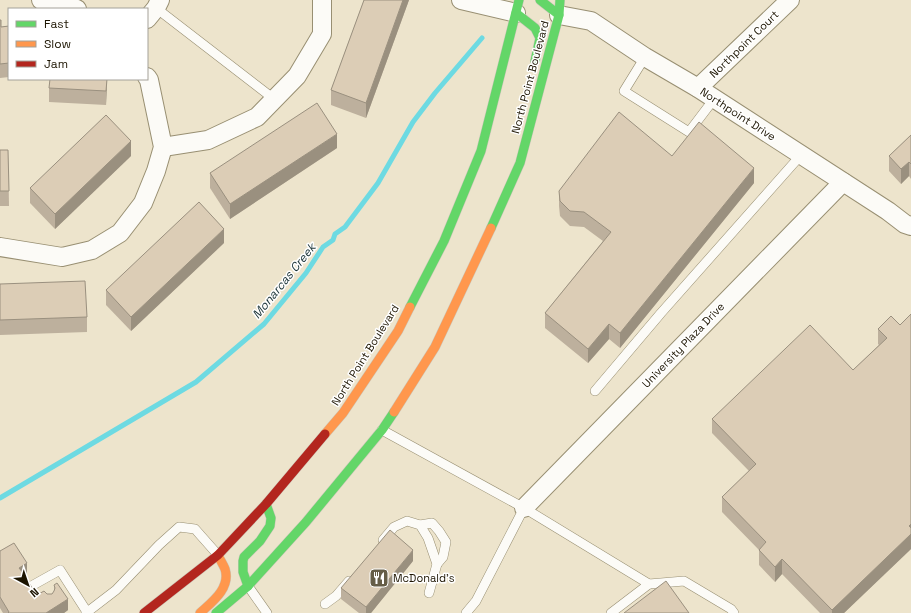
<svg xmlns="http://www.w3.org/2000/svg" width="911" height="613" font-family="'Space Grotesk',sans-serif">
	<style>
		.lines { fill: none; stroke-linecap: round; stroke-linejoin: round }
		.stream { stroke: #6ddae2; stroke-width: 5 }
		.lane-casing { stroke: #988f72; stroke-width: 10 }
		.street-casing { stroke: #988f72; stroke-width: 20 }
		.fast-casing { stroke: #cbc6ba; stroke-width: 10 }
		.slow-casing { stroke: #cbc6ba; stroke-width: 10 }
		.jam-casing { stroke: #cbc6ba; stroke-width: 10 }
		.lane { stroke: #fcfbf7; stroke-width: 9 }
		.street { stroke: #fcfbf7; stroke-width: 18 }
		.fast { stroke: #63d668; stroke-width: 9 }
		.slow { stroke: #ff974d; stroke-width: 9 }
		.jam { stroke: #b3261e; stroke-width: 9 }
		.wall { fill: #bdb09d }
		.shaded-wall { fill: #9a907f }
		.building { fill: #dccdb6; stroke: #9a907f }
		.labels { text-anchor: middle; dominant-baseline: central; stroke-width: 3; stroke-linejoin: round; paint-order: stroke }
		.street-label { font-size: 11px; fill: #1c1400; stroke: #fff }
		.poi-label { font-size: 11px; fill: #1c1400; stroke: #fff; text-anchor: start }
		.water-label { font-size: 12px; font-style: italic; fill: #183135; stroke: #fff }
	</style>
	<rect width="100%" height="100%" fill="#ede4cc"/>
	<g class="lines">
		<path class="stream" d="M0,498L196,382L264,324L306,273L323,247L333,240L335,234L345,227L378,183L413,122L435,93L482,38"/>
		<g class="lane-casing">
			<g id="lane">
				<path d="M156,8L274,99"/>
				<path d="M645,57L624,91L689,132L714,99"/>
				<path d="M595,391L661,313L801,155"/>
				<path d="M382,430L524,508L649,584L611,613"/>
				<path d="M420,525L432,523L439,531L446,542L443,557L437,564"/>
				<path d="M383,540L394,527L407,521L420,525L428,538L437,564L429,593"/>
				<path d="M649,584L684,581L731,609L734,613"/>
				<path d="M248,586L267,613"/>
				<path d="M26,589L60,570L87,612"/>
				<path d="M325,604L336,596L349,581"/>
				<path d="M86,613L116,590L159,545L179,527L195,529L218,555"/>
				<path d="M466,613L476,601L524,508"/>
			</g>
		</g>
		<g class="street-casing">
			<g id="street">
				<path d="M41,0L52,1L77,9"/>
				<path d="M461,0L516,13"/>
				<path d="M559,15L591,21L645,57L698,88L888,211L905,224L911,226"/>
				<path d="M147,19L156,8L160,0"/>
				<path d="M698,88L790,0"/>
				<path d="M163,147L208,140L257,117L297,76L322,34V0"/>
				<path d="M0,247L62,257L92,250L120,233L143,203L156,171L163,147L149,80L147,77"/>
				<path d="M524,508L843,182"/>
			</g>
		</g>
		<g class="fast-casing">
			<g id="fast">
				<path d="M540,0L559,15"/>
				<path d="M516,13L535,28L540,38L535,61"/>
				<path d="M491,228L520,163L559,15L560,0"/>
				<path d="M410,307L444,241L481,151L519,0"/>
				<path d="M248,586L243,572V561L244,557L260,541L270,526L271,518L266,504"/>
				<path d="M216,613L248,586L306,522L382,430L394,412"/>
			</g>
		</g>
		<g class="slow-casing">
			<g id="slow">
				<path d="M394,412L435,347L491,228"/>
				<path d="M325,434L343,413L398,331L410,307"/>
				<path d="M200,613C212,602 231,588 225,569C223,564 220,560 218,555"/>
			</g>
		</g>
		<g class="jam-casing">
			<path id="jam" d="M144,613L218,555L266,504L325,434"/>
		</g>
		<use href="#lane" class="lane"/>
		<use href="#street" class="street"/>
		<use href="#fast" class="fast"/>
		<use href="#slow" class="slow"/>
		<use href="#jam" class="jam"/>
	</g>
	<g class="wall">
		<path d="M364,0H409L366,118L331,105V90Z"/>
		<path d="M0,20L1,27L9,26V77L0,78Z"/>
		<path d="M107,79L106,105L49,102V88Z"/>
		<path d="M911,135V179L909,176L901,184L889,171V156Z"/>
		<path d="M337,148L230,219L210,188V173Z"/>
		<path d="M0,150H8L9,206H0Z"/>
		<path d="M131,156L55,229L30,203V188Z"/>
		<path d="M672,156L754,183L620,348L609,339L588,363L545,328V313L603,241L584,227L570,226L560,216L559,206V191Z"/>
		<path d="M224,243L131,331L106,305V290Z"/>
		<path d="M0,284L87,317V332L0,335Z"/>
		<path d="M911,314V549L844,613H820L782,574L775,582L759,565V550L722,512V497L749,471L712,433V419L853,370L879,345L878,344V329L900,325Z"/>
		<path d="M0,551L27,574L23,577V582L37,595L52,594L54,592V585L68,610L64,613H3L0,608Z"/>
		<path d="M413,561L371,613H359L341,599V588Z"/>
	</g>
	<g class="shaded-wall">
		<path d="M403,0H409L366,118V103Z"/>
		<path d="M107,79V81L106,105V91Z"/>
		<path d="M337,134V148L230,219V204Z"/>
		<path d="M131,141V156L55,229V214Z"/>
		<path d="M909,162V176L901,184V169Z"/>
		<path d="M754,168V183L620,348V333Z"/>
		<path d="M224,229V243L131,331V317Z"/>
		<path d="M609,324V339L588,363V349Z"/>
		<path d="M911,524V549L844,613H832V610Z"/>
		<path d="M413,550V561L371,613H366V607Z"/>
		<path d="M782,559V574L775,582V567Z"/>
		<path d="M27,563V574L23,577V584L20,589L19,568Z"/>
		<path d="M68,599V610L64,613H46Z"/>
	</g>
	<g class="building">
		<path d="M364,0H403L366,103L331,90Z"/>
		<path d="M0,20H1V27L9,26V63L0,64Z"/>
		<path d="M50,79H107L106,91L49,88Z"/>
		<path d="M317,103L337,134L230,204L210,173Z"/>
		<path d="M619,112L672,156L699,122L754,168L620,333L609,324L588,349L545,313L611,232L584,212L570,211L560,201L559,191Z"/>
		<path d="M106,115L131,141L55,214L30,188Z"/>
		<path d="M911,135V164L909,162L901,169L889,156Z"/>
		<path d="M0,150H8L9,191H0Z"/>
		<path d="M199,202L224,229L131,317L106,290Z"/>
		<path d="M85,281L87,317L0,320V284Z"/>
		<path d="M911,314V524L909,526L911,528V534L832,610L782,559L775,567L759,550L766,542L722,497L756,464L712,419L810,325L853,370L887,338L878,329L891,316L900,325Z"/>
		<path d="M390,530L413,550L366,607L341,588Z"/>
		<path d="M14,543L27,563L19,568L23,573L20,577L21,581L26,583H29L37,595L44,591L47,594H52L54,591L55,588L54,585L57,583L68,599L46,613H8L9,612L0,597V551Z"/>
		<path d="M666,581L689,613H624Z"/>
	</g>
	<defs>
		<g id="restaurant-square" transform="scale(1)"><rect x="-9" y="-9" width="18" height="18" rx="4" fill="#655d47" stroke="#fff"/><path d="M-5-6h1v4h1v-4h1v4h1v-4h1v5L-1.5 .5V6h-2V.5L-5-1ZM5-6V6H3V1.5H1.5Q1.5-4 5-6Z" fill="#fff"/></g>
	</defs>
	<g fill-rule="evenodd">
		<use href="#restaurant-square" x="379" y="578"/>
	</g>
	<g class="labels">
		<g class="street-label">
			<text transform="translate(744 44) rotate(-44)">Northpoint Court</text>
			<text transform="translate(530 77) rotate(-75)">North Point Boulevard</text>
			<text transform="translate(738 114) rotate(33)">Northpoint Drive</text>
			<text transform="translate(683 345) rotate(-46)">University Plaza Drive</text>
			<text transform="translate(365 355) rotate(-58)">North Point Boulevard</text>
		</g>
		<g class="poi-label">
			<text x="393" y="578">McDonald's</text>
		</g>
		<g class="water-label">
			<text transform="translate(284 281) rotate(-51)">Monarcas Creek</text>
		</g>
	</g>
	<rect x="8" y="8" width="140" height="72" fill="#ffffff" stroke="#a4a199"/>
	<rect x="16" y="21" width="20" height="6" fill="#63d668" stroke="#a4a199"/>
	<text x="44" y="28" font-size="12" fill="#1c1400">Fast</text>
	<rect x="16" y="41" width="20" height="6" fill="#ff974d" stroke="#a4a199"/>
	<text x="44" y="48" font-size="12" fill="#1c1400">Slow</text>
	<rect x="16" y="61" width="20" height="6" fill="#b3261e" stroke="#a4a199"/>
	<text x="44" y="68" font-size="12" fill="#1c1400">Jam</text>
	<g transform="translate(28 585) rotate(140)" stroke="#ffffff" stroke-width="3" paint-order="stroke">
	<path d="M0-3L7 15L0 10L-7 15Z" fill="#1c1400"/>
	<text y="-6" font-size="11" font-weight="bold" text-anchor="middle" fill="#1c1400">N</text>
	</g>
</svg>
